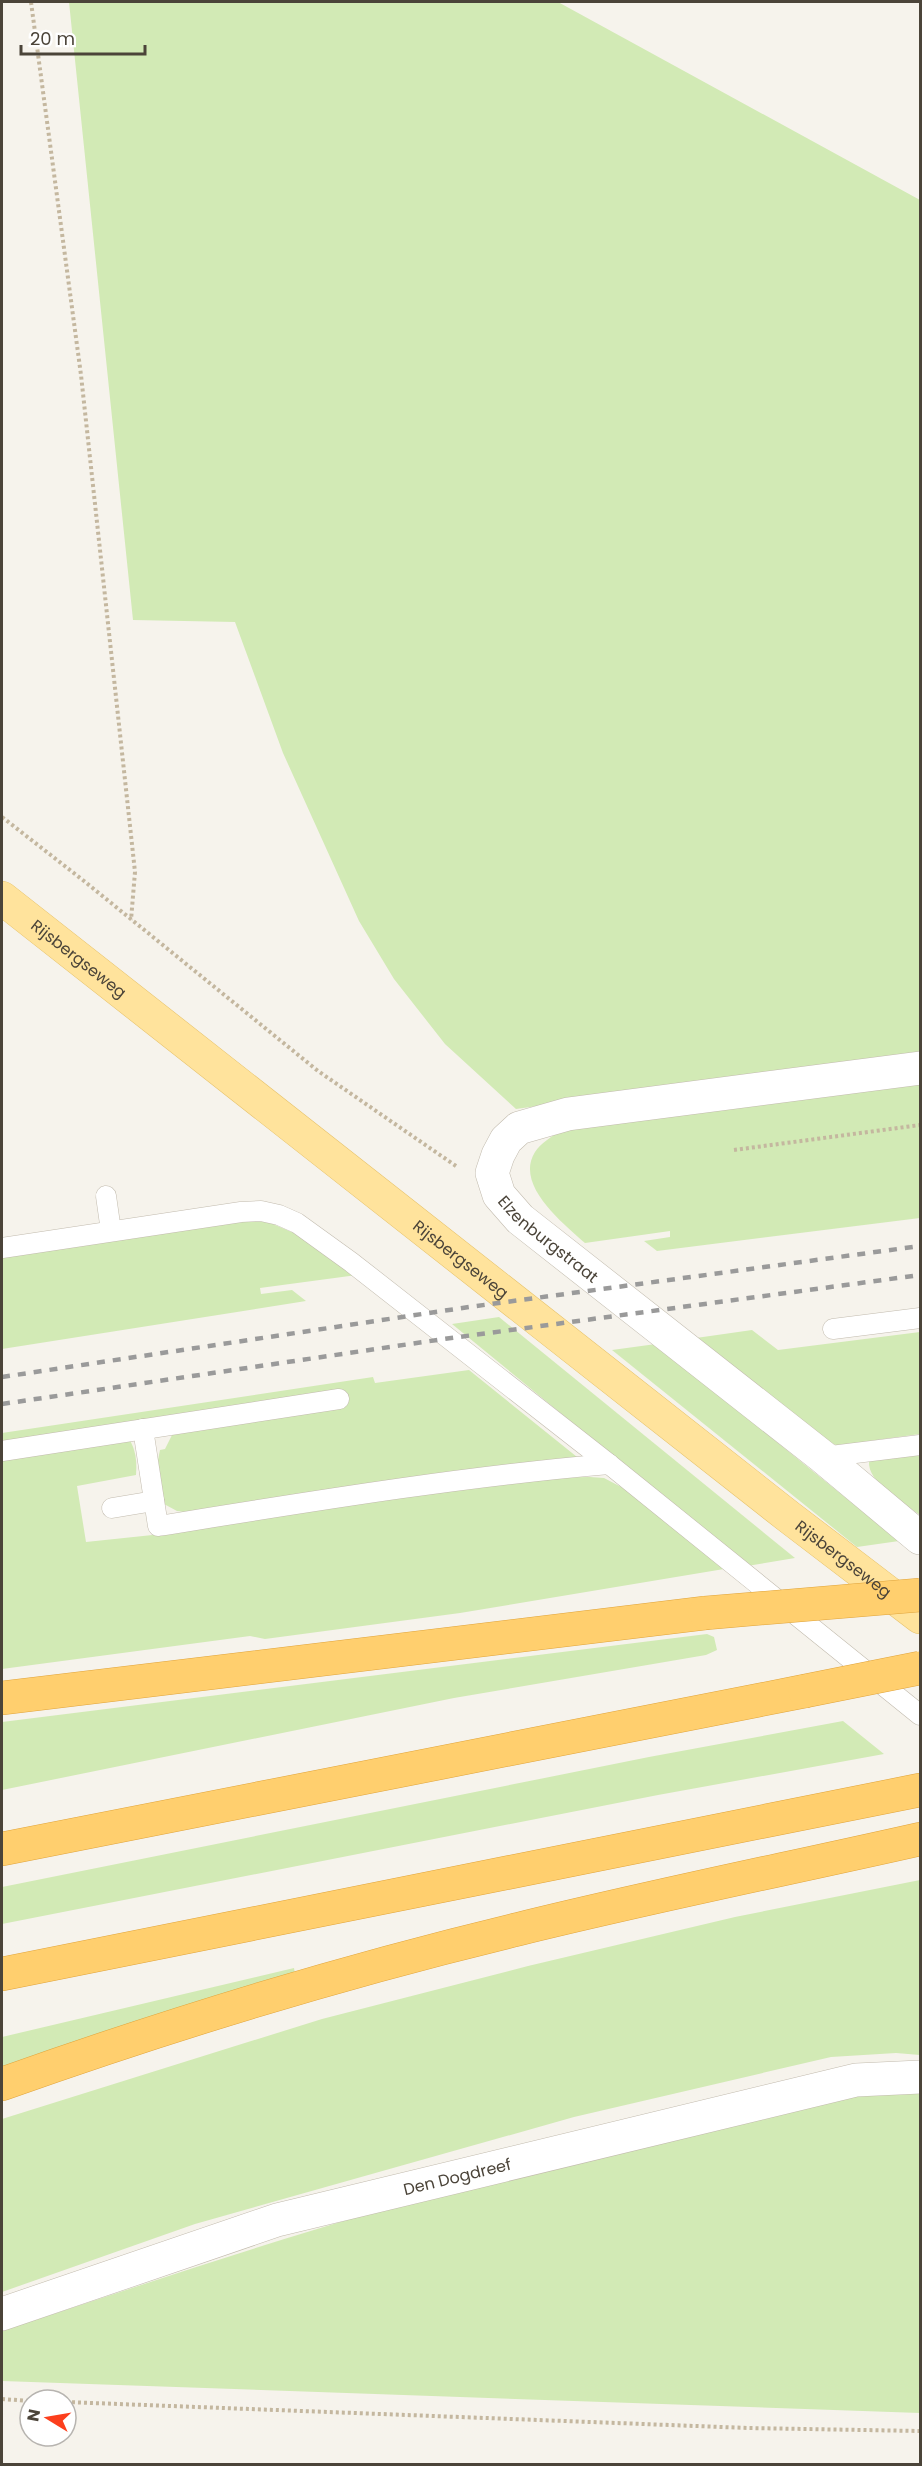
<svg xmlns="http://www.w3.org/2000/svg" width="922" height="2466" font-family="Poppins,sans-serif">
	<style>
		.green { fill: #d2eab5 }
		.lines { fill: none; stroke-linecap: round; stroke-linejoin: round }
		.lane-casing { stroke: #c2bbae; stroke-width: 21 }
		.street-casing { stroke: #c2bbae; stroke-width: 34 }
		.primary-casing { stroke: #e6c16a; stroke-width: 34 }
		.highway-casing { stroke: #e0a43c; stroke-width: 34 }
		.path { stroke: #c4b79f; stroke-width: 4; stroke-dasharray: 3 3; stroke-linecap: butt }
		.lane { stroke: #fff; stroke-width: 20 }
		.street { stroke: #fff; stroke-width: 33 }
		.primary { stroke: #ffe39c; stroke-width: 33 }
		.highway { stroke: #ffcf6e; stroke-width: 33 }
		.rail { stroke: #9a9a9a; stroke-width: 4.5; stroke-dasharray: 8 8; stroke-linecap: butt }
		.highway-bridge-casing { stroke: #e0a43c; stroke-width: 34; stroke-linecap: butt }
		.highway-bridge { stroke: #ffcf6e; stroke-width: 33 }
		.labels { text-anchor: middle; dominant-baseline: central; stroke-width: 4.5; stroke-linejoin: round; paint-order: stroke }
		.street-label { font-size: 16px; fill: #4b4439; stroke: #fff }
	</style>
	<rect width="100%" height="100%" fill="#f6f3ec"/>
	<g class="green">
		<path d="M69,2H558L920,200V1053L516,1109L445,1044L394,979L359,921L283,753L235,622L133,620Z"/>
		<path d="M920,1079V1218L657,1251L644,1241L670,1237V1231L585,1243C564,1224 514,1185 535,1152C541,1143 551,1137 560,1131Z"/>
		<path d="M261,1219L294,1233L357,1275L260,1288L261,1294L292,1290L306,1301L2,1349V1258Z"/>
		<path d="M499,1317L795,1558L747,1566L452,1324Z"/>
		<path d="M752,1330L778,1350L920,1332V1434L869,1441L841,1447L831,1443L696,1338Z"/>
		<path d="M656,1344L899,1541L857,1547L612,1350Z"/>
		<path d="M469,1370L582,1461L191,1513L177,1511L164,1504L158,1460L160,1450L165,1449L173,1433L341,1390L2,1441V1433L373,1377L375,1383Z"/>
		<path d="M128,1437C136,1450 137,1460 136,1475L77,1486L86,1542L162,1534L527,1478L590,1477L604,1478L627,1490L730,1568L460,1613L265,1639L250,1636L2,1669V1458Z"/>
		<path d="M920,1451V1515C904,1503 867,1483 869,1461L875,1458Z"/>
		<path d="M707,1634L714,1637L717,1650L706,1655L454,1698L2,1790V1722Z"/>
		<path d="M843,1721L884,1754L658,1795L2,1924V1887L649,1757Z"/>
		<path d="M920,1880V2055L896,2053L831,2057L574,2117L195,2224L2,2292V2119L322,2019L528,1966L735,1917Z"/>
		<path d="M294,1968L295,1975L2,2067V2037Z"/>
		<path d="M920,2090V2413L2,2381V2331C168,2276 335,2220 505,2175C611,2147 720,2125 827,2100L875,2093Z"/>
	</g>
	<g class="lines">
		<g class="lane-casing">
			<g id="lane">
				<path d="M106,1196L111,1231"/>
				<path d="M2,1248L241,1212L261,1211L279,1215L297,1223L351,1262L609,1464L920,1715"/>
				<path d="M833,1329L920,1318"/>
				<path d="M143,1429L158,1526C308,1502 458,1477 609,1464"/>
				<path d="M2,1451L339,1399"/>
				<path d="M823,1457L920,1445"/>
				<path d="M112,1508L154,1501"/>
			</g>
		</g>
		<g class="street-casing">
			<g id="street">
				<path id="s1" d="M920,1068L568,1114L519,1128L506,1140L498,1155L492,1173L499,1195L520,1219L823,1457L920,1538"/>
				<path id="s2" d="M2,2314L277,2220L856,2080L920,2077"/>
			</g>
		</g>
		<g class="primary-casing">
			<g id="primary">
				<path id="s3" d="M2,898L789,1517L920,1617"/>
			</g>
		</g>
		<g class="highway-casing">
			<g id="highway">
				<path d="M2,1698L705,1613"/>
				<path d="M2,1849L805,1691"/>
				<path d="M2,1974L920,1790"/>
				<path d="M2,2084C171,2024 344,1971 519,1929C652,1896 787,1869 920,1839"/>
			</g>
		</g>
		<g class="path">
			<path d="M31,2L81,375L135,872L131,920"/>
			<path d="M2,817L84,881L318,1071L456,1166"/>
			<path d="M734,1150L920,1125"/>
			<path d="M2,2399L30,2401"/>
			<path d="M66,2402L748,2428L920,2431"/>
		</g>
		<use href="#lane" class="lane"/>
		<use href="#street" class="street"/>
		<use href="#primary" class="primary"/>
		<use href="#highway" class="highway"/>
		<g class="rail">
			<path d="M2,1377L469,1307L920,1246"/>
			<path d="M2,1404L444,1339L920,1275"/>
		</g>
		<g class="highway-bridge-casing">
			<g id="highway-bridge">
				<path d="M705,1613L920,1595"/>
				<path d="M805,1691L920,1668"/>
			</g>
		</g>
		<use href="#highway-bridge" class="highway-bridge"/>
	</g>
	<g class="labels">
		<g class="street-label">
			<text stroke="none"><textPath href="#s3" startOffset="98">Rijsbergseweg</textPath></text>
			<text stroke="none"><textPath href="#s1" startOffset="549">Elzenburgstraat</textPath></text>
			<text stroke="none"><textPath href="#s3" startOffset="584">Rijsbergseweg</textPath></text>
			<text stroke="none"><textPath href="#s3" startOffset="1070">Rijsbergseweg</textPath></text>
			<text stroke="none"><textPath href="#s2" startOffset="476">Den Dogdreef</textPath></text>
		</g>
	</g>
	<rect width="922" height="2466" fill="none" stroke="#4b4439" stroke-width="6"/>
	<g transform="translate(48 2418) rotate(281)"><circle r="28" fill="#ffffff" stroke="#b7b4b0" stroke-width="1.5"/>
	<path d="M0-4.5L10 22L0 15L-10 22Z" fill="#fc3f1d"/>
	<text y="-9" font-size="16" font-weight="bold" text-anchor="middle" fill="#4b4439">N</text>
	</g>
	<path d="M21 45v9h124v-9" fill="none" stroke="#4b4439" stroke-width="3"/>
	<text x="30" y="45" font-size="18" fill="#4b4439" stroke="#ffffff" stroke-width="4.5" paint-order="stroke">20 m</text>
</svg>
